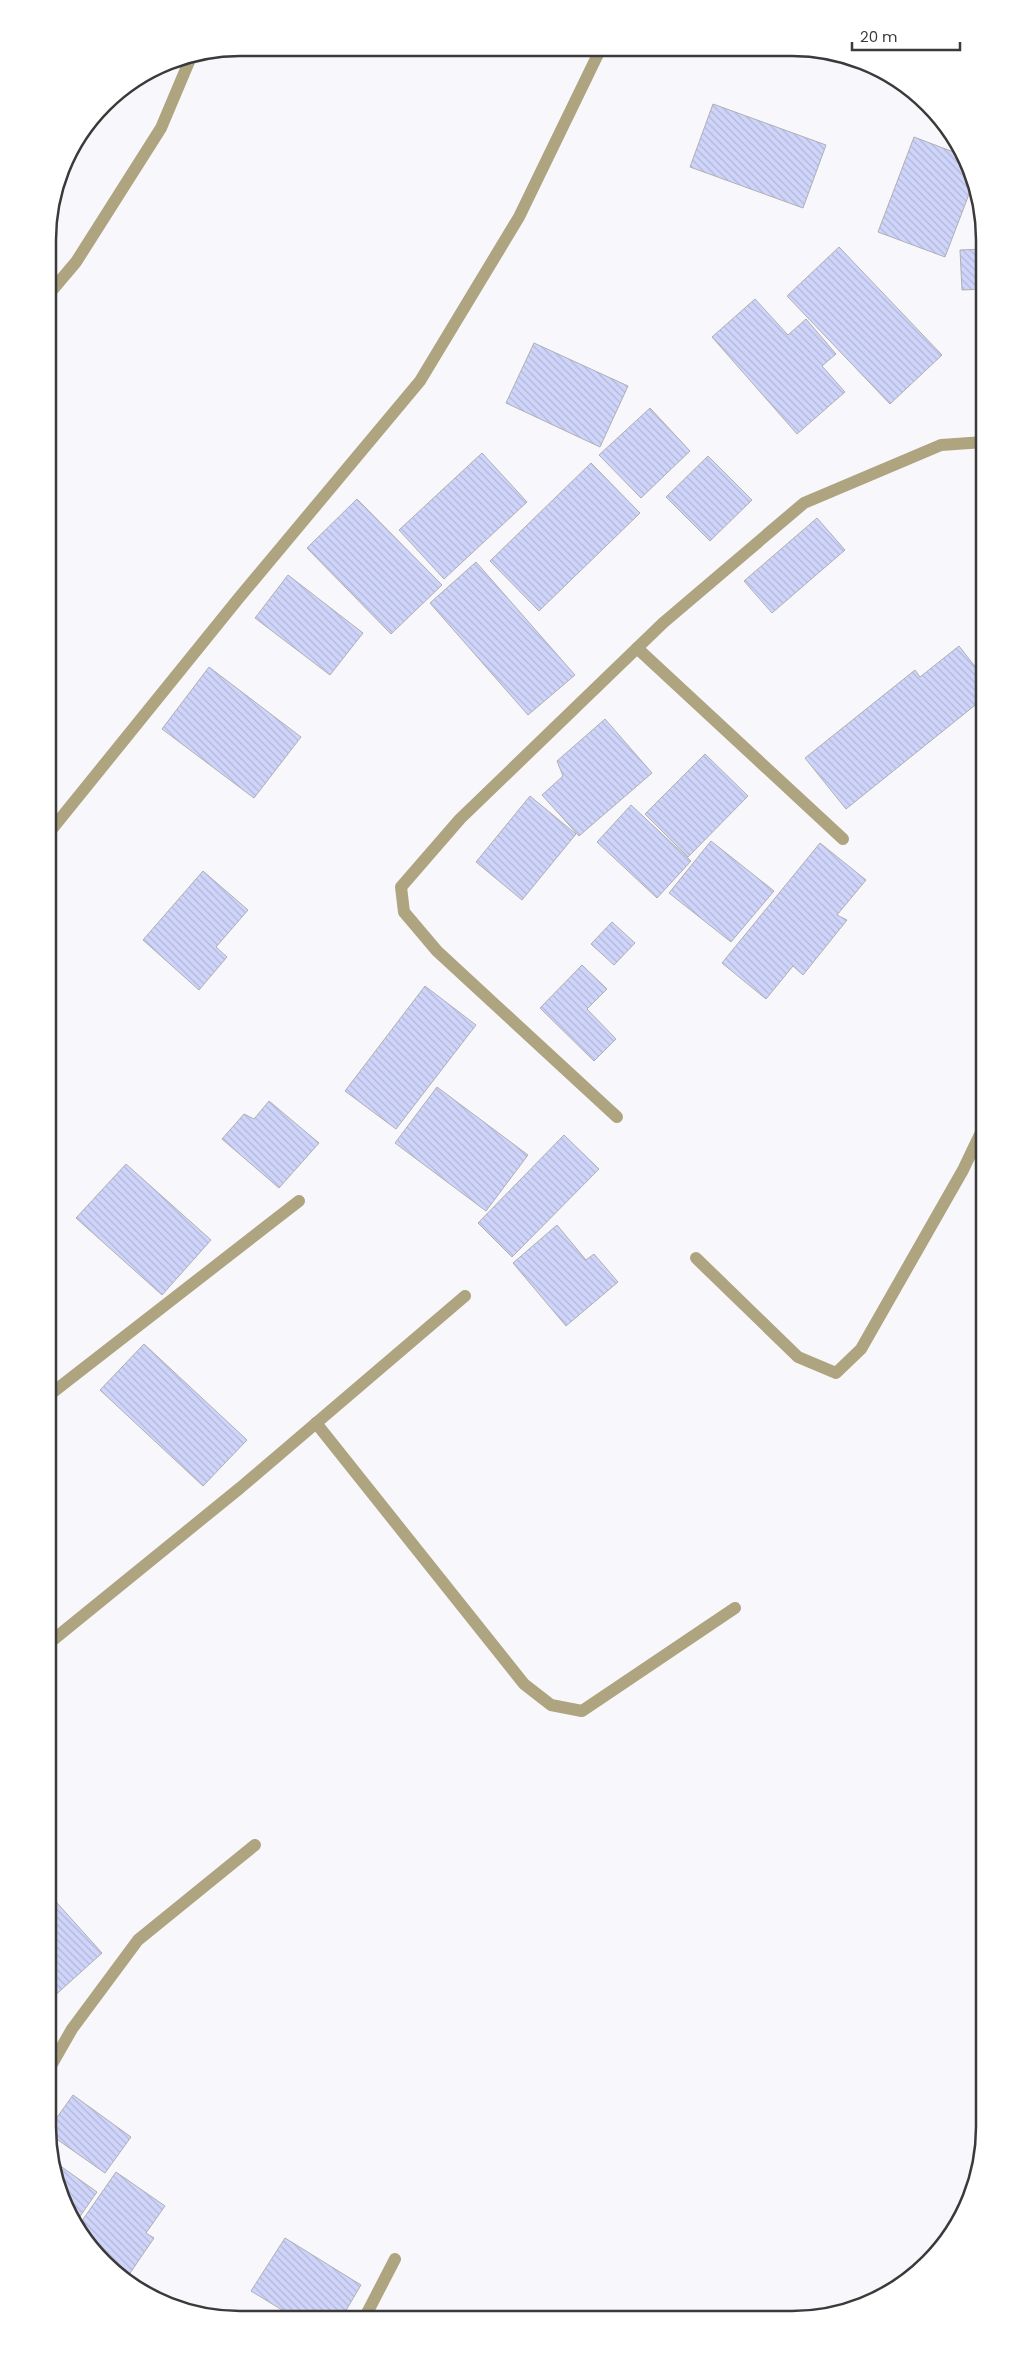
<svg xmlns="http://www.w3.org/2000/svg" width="1032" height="2367" font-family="Poppins,sans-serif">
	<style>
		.building { fill: url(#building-back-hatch); stroke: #afb0b3 }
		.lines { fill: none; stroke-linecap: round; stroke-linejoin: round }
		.street { stroke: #afa480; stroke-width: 12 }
		.rim { fill: none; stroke: #3a3a3b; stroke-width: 2.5 }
	</style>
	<defs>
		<pattern id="building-back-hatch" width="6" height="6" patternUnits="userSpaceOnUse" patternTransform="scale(1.25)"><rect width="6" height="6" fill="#cfd4fa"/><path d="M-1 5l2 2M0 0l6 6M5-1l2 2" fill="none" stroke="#b2b7d7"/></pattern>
	</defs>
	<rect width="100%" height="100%" fill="#f8f8fc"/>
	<g class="building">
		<path d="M713,104L826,145L803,208L690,167Z"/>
		<path d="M914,137L964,156L974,181L945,257L878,232Z"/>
		<path d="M839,247L942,355L890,404L787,296Z"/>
		<path d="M984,249V289L962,290L960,250Z"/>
		<path d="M755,299L788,335L806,319L836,354L822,366L845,392L797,434L712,337Z"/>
		<path d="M534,343L628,386L600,447L506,403Z"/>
		<path d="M650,408L690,451L641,498L599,455Z"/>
		<path d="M482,453L527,502L444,579L399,530Z"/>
		<path d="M708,456L752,500L710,541L666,497Z"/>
		<path d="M591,463L640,513L539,611L490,561Z"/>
		<path d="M357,499L442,585L391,634L307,548Z"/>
		<path d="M817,518L845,550L772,613L744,581Z"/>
		<path d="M476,562L575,675L528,715L430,603Z"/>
		<path d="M288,575L363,633L330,675L255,618Z"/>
		<path d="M959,646L984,678V698L846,809L805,758L915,670L920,677Z"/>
		<path d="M209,667L301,737L254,798L162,729Z"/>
		<path d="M605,719L652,773L579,836L542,795L563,776L557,761Z"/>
		<path d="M705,754L748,796L688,857L645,814Z"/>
		<path d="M530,796L576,834L522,900L476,862Z"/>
		<path d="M631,805L691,861L657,898L597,842Z"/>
		<path d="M711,841L774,891L731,942L669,893Z"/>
		<path d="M820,843L866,880L837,915L847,920L803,975L793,966L766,999L722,963Z"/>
		<path d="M203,871L248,910L216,947L227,957L199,990L143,940Z"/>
		<path d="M612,922L635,943L614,965L591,944Z"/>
		<path d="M582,965L607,989L587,1009L616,1039L594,1061L540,1008Z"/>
		<path d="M425,986L476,1025L396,1129L345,1091Z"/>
		<path d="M437,1087L528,1155L486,1211L395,1143Z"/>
		<path d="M269,1101L319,1143L279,1188L222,1139L244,1114L254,1119Z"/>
		<path d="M564,1135L599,1169L512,1257L478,1223Z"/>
		<path d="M126,1164L211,1240L162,1295L76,1218Z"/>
		<path d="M557,1225L586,1260L594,1254L618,1282L566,1326L513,1263Z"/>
		<path d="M144,1344L247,1440L203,1486L100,1390Z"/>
		<path d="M49,1894L102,1953L51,1999L48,1995Z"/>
		<path d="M73,2095L131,2137L105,2173L48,2133V2130Z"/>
		<path d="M52,2160L97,2192L74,2225L54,2176Z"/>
		<path d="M116,2172L165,2206L146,2233L154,2238L126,2279L104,2263L77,2228Z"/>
		<path d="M285,2238L361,2285L342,2317L292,2316L251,2291Z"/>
	</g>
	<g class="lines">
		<g class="street">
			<path d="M48,295L76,262L161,128L191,57"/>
			<path d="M637,648L843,839"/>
			<path d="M48,834L238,599L420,381L519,217L600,50"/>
			<path d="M617,1117L437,951L404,912L401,887L460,819L663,623L804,503L941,445L984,442"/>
			<path d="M696,1258L798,1357L836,1373L861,1349L963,1170L984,1126"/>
			<path d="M48,1396L299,1201"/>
			<path d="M316,1423L524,1684L551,1705L582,1711L735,1608"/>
			<path d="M48,1644L240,1488L465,1296"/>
			<path d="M48,2071L72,2029L138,1940L255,1845"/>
			<path d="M365,2317L395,2259"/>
		</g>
	</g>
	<path d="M0 0H1032V2367H0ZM240 56H792A184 184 0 0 1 976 240V2127A184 184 0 0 1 792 2311H240A184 184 0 0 1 56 2127V240A184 184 0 0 1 240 56Z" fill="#fff" fill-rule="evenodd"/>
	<path class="rim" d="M240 56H792A184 184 0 0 1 976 240V2127A184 184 0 0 1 792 2311H240A184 184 0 0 1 56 2127V240A184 184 0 0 1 240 56Z"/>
	<path d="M852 42v8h108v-8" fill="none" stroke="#3a3a3b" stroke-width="2.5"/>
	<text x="860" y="42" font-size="15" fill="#3a3a3b" stroke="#ffffff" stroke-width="4" paint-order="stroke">20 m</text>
</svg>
